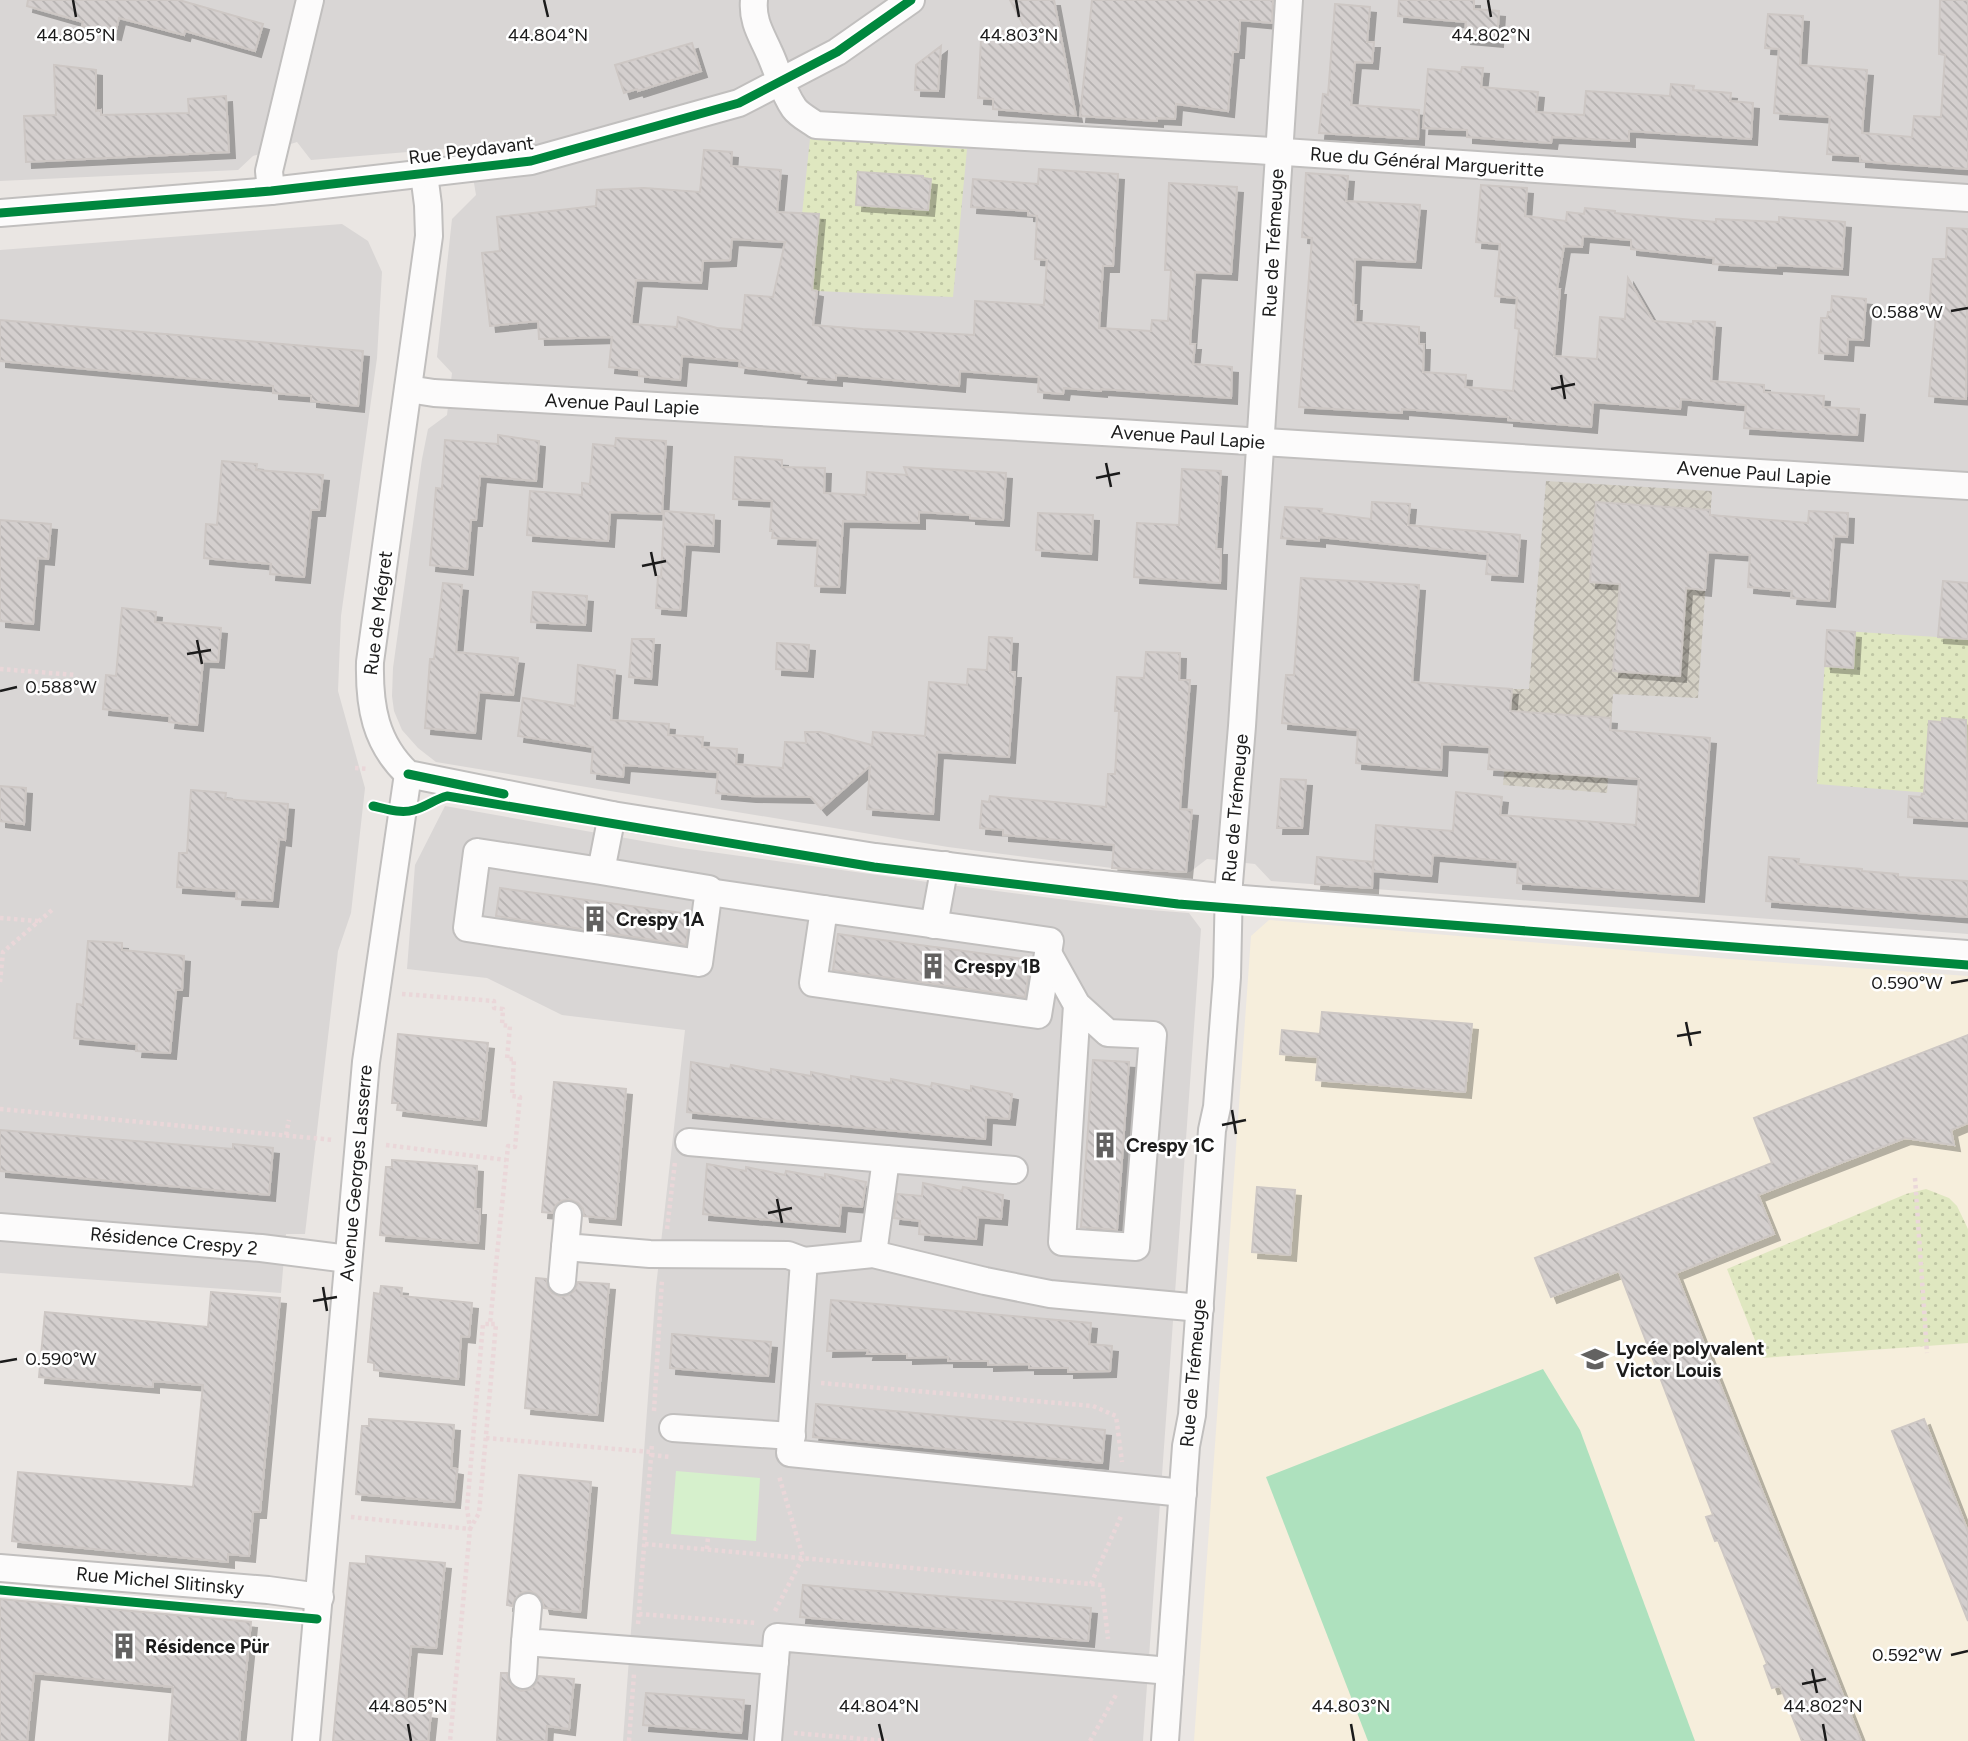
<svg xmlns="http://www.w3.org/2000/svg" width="1968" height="1741" font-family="Figtree,sans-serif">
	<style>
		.residential { fill: #d9d6d5 }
		.education { fill: #f6eedc }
		.construction { fill: url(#construction-cross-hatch) }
		.park { fill: #d6f0cc }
		.garden { fill: url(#garden-dots) }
		.pitch { fill: #aee1be }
		.building { fill: url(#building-back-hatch); stroke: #cdc7c4; stroke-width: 2; fill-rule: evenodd; filter: url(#shadow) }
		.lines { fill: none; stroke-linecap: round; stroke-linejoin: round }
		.minor-casing { stroke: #c1bfbe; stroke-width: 30 }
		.path { stroke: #ead7d9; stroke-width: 4.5; stroke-dasharray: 3.5 3.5; stroke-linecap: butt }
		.minor { stroke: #fcfbfb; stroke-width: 26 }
		.cycleway-casing { stroke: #fff; stroke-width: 13 }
		.cycleway { stroke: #00873e; stroke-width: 9 }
		.ticks { fill: none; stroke: #1b1b1b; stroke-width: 2.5 }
		.labels { text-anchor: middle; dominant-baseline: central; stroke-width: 5; stroke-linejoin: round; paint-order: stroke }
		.street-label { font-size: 19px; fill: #1b1b1b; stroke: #fff }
		.poi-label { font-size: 19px; font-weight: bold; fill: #1b1b1b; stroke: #fff; text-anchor: start }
		.ticks-label { font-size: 18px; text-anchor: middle; fill: #1b1b1b; stroke: #fff; stroke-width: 5; stroke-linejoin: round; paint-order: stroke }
	</style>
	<defs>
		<pattern id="construction-cross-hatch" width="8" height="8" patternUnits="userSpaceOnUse" patternTransform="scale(1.75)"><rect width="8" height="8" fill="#d3cfc4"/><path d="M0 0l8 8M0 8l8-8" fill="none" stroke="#b5b1a8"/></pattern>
		<pattern id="garden-dots" width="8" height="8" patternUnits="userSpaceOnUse" patternTransform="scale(1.75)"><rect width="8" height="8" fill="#dfe7c0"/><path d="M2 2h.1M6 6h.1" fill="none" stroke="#bfc6a4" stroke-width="1.8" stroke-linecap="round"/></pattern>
		<pattern id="building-back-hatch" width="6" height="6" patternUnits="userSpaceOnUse" patternTransform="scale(1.75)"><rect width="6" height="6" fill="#d4cfce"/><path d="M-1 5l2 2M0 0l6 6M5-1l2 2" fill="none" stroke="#b5b1b0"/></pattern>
		<filter id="shadow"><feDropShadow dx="6" dy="6" stdDeviation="0" flood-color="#0004"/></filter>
	</defs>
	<rect width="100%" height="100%" fill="#eae6e3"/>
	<g class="residential">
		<path d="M0,0H1968V934L1271,881L1255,864L1207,859L1190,872L1112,868L948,847L436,762L418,748L402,730L394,711L392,696L393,668L422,459L428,429L447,415L452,373L437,357L452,219L476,195L468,147L311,160L297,142L253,156L238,170L0,181Z"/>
		<path d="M342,224L368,241L382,272L377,358L341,616L338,691L365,788L351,913L338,951L305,1234H286L281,1293L0,1273V250Z"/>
		<path d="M445,806L682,848L942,884L1137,909L1189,913L1201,929L1143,1741H623L656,1287L685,1030L562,1015L487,978L407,969L415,865Z"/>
	</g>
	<path class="education" d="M1269,920L1730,959L1968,976V1741H1194L1251,936Z"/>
	<path class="construction" d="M1546,481L1712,491L1698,698L1613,694L1607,793L1503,785L1512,689H1529Z"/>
	<path class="park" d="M676,1471L760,1478L756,1541L671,1534Z"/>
	<g class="garden">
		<path d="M810,139L967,149L953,297L794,290Z"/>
		<path d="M1827,630L1968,639V796L1817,784Z"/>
		<path d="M1926,1189L1949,1198L1957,1206L1968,1229V1343L1762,1358L1727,1269L1906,1194Z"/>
	</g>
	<path class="pitch" d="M1543,1369L1580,1430L1695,1741H1368L1266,1477Z"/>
	<g class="building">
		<path d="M28,0H179L263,24L255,51L185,31L184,35L119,18L115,34L82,26L83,22L27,6Z"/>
		<path d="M1010,0H1054L1076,116L993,109V99L978,98L981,39L998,40L999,31L1027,32Z"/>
		<path d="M1092,0H1273L1272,23L1240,20L1238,52H1233L1228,111L1176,104L1175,119L1157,118V121L1080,116Z"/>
		<path d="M1399,0H1474V9L1499,11L1497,41L1465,38L1466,22L1398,16Z"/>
		<path d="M1940,0H1968V169L1860,161V156L1827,154L1830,117L1774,113L1779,49L1765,48L1768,14L1803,16L1800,65L1867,70L1862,133L1912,137L1914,116L1941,117L1945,55L1939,54Z"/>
		<path d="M1335,4L1370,7L1367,42H1374L1372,63L1355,62L1351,105L1419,110L1418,139L1319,133L1323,94L1328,95Z"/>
		<path d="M692,43L701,71L638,91L637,89L624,93L615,65Z"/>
		<path d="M941,46L938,91L915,90L916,65Z"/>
		<path d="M54,65L96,70V111L101,110V115L189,113L188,99L226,96L229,152L26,162L24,116L56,115Z"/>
		<path d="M1462,67L1483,68L1481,87L1538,92L1536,112L1584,115L1586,91L1670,96L1671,84L1694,86L1693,90L1731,93L1730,101L1753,103L1751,139L1629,131V141L1552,137L1551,143L1467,137V130L1423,128L1428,69L1461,72Z"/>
		<path d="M704,150L732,152L731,166L781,170L777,212L819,214L812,290L817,291L813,325L863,329L974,335L975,301L1044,305L1047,260L1035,259L1037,216L1028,215V211L971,207L973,179L1038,184L1039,169L1118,174L1113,266H1103L1099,328L1151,331L1152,320L1168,321L1171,270H1165L1169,183L1237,187L1231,274L1195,272L1190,344H1195L1193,364L1232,367L1231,398L1101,389V391L1064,388L1063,394L1038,392L1039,377L960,371L959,386L836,375V380L802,377L803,374L739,367L740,361L682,356L680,380L639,376V370L609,367L612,337L539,339L538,321L490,326L482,253L500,251L497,217L596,206L597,190L644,188L700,192ZM732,239L785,242L773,297L745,295L742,330L717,328L678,317L677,327L631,324L636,280L701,283L703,261L730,260Z"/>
		<path d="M858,172L923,176V178L931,179L928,210L856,205Z"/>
		<path d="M1306,173L1348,176L1346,201L1420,205L1415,262L1355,259L1353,305H1356L1355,322L1419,327V344H1424L1423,372L1466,375L1465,387L1513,391L1519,329L1515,328L1517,298L1495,296L1500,244L1476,242L1481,185L1527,188L1525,216L1566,221L1567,212L1584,214L1585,208L1615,211V213L1716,222V219L1779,222V217L1845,222L1842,269L1776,265V268L1713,264L1714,258L1631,249V240L1583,236L1582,247L1564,246L1557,289H1560L1554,356L1597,359L1600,317L1625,319L1628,278L1653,321L1693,324V321L1715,322L1711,381L1764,385V392L1824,396L1823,407L1859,409L1857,435L1744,428L1746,405L1681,399L1680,409L1593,402L1591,427L1508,420V417L1402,409V413L1299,407L1312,238L1302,237Z"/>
		<path d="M1947,228L1968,229L1966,399L1929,396L1936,315L1929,314L1933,259H1946Z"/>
		<path d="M1832,296L1866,299L1863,340L1848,339L1847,355L1819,353L1821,318H1827L1828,312H1831Z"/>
		<path d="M0,320L363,351L358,406L311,401V396L273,393V386L0,361Z"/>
		<path d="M498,435L539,441L536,481L480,476L476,520H471L467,569L430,565L436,488L442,489L445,440L498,444Z"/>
		<path d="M616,438L666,441L662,514L610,512L608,541L527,535L530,491L582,495V483L590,484L593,444L615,446Z"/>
		<path d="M735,457L782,460V467L825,468L824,493L866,495L867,472L907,475L904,467L1006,473L1003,520L970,518V515L919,512V523L843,521L839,587L815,586L818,540L772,538L773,531H770L772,501L733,499Z"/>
		<path d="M222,461L257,464L256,470L323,475L319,510H311L304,577L270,574L271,564L204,558L206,524L217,525Z"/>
		<path d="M1182,469L1221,471L1216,549H1221L1220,583L1134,577L1137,523L1179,525Z"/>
		<path d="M1372,502L1410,504L1408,525L1520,535L1517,576L1486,574L1488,554L1319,537V541L1281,538L1285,507L1322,509L1321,513L1371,519Z"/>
		<path d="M1596,502L1710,510V515L1808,523L1809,511L1848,513L1847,537L1834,536L1829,601L1791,598L1792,591L1748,587L1750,555L1708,552L1705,590L1686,588L1680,676L1613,671L1620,584L1590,582Z"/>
		<path d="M664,511L714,515L713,546L685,544L680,610L656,608L658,576L661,577Z"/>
		<path d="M1038,513L1093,515L1091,554L1036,550Z"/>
		<path d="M0,520L51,524L48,559L38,558L33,624L0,621Z"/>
		<path d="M1301,578L1419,585L1412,682L1512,689L1510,711L1611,718L1610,730L1710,738L1698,896L1517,883L1518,862L1433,855L1431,876L1373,871L1376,825L1453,831L1456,792L1502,797L1500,815L1636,825L1639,779L1488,769L1490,747L1442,744L1441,770L1356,763L1358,730L1282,723L1286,675H1294Z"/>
		<path d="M1943,581L1968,583V639L1938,637Z"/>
		<path d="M443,583L462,585L456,652L518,658L513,695L479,692L475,733L425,728L430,659H434Z"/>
		<path d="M533,592L587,596L585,625L531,622Z"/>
		<path d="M122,608L156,612L155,622L221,628L218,662L203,661L197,725L169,722L170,716L103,709L106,675L116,676Z"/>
		<path d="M1827,630L1855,632L1853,668L1825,666Z"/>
		<path d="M989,637L1012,638L1010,672H1015L1009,757L937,752L933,814L867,809L870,766L821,809L811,797L750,796L716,793L718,772L624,765L623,777L591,773L593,747L518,736L523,698L575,706L578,665L615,670L611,720L669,724L668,735L703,737L702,747L737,749L736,764L783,768L785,742L806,743L805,732H820L872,745L873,732L925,736L929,682L967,685L968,669L987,670Z"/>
		<path d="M632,639H654L651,679L629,677Z"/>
		<path d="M777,643L809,645L807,671L776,669Z"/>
		<path d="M1146,652L1180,653L1179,680H1190L1180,809L1192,810L1186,872L1112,868L1114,845L1003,835V830L980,828L982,801L989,802L990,796L1106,807L1108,774H1115L1119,711H1115L1117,677L1144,678Z"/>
		<path d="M1942,718L1966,720L1968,821L1908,817L1909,796L1921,797L1922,794H1924L1929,721L1942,722Z"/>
		<path d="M1281,779L1306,780L1302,828H1277Z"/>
		<path d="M0,786L26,788L24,824L0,821Z"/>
		<path d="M191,790L226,793L225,799L288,804L285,840L279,839L272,901L236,899L237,891L177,887L179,853H187Z"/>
		<path d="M1317,857L1373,862L1372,888L1315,884Z"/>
		<path d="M1769,857L1799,859L1798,864L1862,869V871L1898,874V877L1968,881V917L1766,901Z"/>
		<path d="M500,888L690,914L686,945L496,916Z"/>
		<path d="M838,934L1031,960L1025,997L833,970Z"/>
		<path d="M88,941L122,943V950L184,956L182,990H176L170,1053L136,1051L137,1044L74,1038L77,1004L83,1005Z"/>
		<path d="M1322,1012L1472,1024L1465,1092L1316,1080L1318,1057L1280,1054L1282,1030L1320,1034Z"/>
		<path d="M398,1034L488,1043L480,1120L397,1110L398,1103H392Z"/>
		<path d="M1968,1035V1123L1951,1130L1954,1145L1905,1138L1758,1195L1774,1234L1676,1273L1861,1741H1802L1780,1686L1772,1688L1764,1666L1767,1664L1718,1540L1715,1541L1706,1517L1713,1515L1619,1271L1551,1297L1535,1258L1772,1163L1754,1118Z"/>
		<path d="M1093,1060L1129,1062L1117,1230L1081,1227Z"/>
		<path d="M691,1062L730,1069L731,1065L771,1073V1069L811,1076V1072L851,1080V1076L891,1083V1079L931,1087L932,1083L971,1091V1086L1012,1094L1009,1119L986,1117L985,1139L687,1112Z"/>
		<path d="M554,1082L626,1089L615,1219L584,1216L583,1209L578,1203L569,1199L561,1201L556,1205L552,1213L542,1212Z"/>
		<path d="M0,1130L233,1149V1144L273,1148L269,1195L0,1171Z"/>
		<path d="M392,1160L477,1166L475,1209H480L478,1243L380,1235L386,1167H392Z"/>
		<path d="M707,1164L746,1171V1167L785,1175L786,1171L825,1178V1174L866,1182L862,1207L841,1205L839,1226L703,1214Z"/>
		<path d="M923,1183L962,1191L963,1187L1003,1195L1001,1219L978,1217L976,1239L919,1234L920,1221L894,1218L895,1211L897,1194L922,1196Z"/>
		<path d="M1257,1187L1295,1190L1290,1255L1252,1252Z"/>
		<path d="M536,1278L546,1279L548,1287L552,1293L561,1297L568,1295L574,1291L578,1282L609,1284L597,1415L525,1408Z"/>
		<path d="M381,1286L402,1288L401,1296L472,1303L469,1337L461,1336L458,1379L374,1370V1363L368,1362L374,1293L380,1294Z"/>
		<path d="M211,1292L280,1298L260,1512H253L249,1556L228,1554V1562L12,1541L18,1472L193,1487L203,1385L153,1381V1387L39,1377L45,1312L208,1327Z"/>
		<path d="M831,1300L1091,1323L1089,1344L1112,1346L1110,1371L1068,1372V1368H1029V1364L988,1365V1361H948V1357L907,1358V1354H867L868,1350L827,1351Z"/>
		<path d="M672,1334L771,1342L768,1376L670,1368Z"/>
		<path d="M816,1404L1105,1430L1102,1463L813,1437Z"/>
		<path d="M369,1419L454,1425L451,1468L457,1469L454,1502L356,1494L362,1426H369Z"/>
		<path d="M1924,1419L1968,1532V1621L1892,1431Z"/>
		<path d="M519,1475L591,1482L580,1612L544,1608L542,1600L536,1594L530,1591L521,1593L515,1599L512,1606L507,1605Z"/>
		<path d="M366,1556L445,1563L436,1648L411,1646L405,1710L431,1713L428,1741H333L350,1563L366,1564Z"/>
		<path d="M803,1585L1091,1608L1088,1641L800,1617Z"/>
		<path d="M0,1599L251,1622L239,1741H169L173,1687L34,1673L27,1741H0Z"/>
		<path d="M501,1673H507L509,1683L515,1688L521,1691L531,1689L536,1683L539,1676L574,1679L569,1729L547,1726L546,1741H497Z"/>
		<path d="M646,1693L744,1700L741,1733L643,1725Z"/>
	</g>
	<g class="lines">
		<g class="minor-casing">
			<g id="minor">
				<path d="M754,0C752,21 761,34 769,52C778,71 782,91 794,108C799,115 809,120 816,125L1255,150L1968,198"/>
				<path d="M424,174L428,205L429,236L370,662C369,706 375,743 408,774L612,815L875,857L1029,876L1229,898L1968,954"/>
				<path d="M271,191L269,171L310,0"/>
				<path d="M0,213L271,191L531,161L739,103L837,52L911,0"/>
				<path d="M408,389L434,393L1120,433L1968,486"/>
				<path d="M601,871L709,889L699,963L467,928L477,852L601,871L612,815"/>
				<path d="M709,892L824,909"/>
				<path d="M824,909L1050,941L1038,1015L813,983Z"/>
				<path d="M934,925L945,865"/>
				<path d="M1048,953L1077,1005L1108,1033L1153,1035L1136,1247L1062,1242L1077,1005"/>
				<path d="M689,1142L886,1159"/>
				<path d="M568,1215L565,1247L650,1254L788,1255L804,1261"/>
				<path d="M0,1227L261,1248L348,1259"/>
				<path d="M873,1254L886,1159L1014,1170"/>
				<path d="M562,1281L565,1247"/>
				<path d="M673,1428L792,1436"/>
				<path d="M1183,1493L790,1453L804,1261L873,1254L985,1281L1050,1294L1200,1308"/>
				<path d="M0,1568L268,1590L320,1597"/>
				<path d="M528,1607L525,1642L775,1661"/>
				<path d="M523,1675L525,1642"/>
				<path d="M306,1741L366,1062L408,774"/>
				<path d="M768,1741L777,1637L1170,1671"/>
				<path d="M1165,1741L1186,1446L1192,1415L1212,1130L1217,1107L1227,977L1229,883L1242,726L1289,0"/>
			</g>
		</g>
		<g class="path">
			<path d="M0,669L75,675"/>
			<path d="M355,768L368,769"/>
			<path d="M0,918L38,921"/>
			<path d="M0,982L3,952L52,910"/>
			<path d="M402,994L494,1001V1008L503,1009L502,1025L510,1026L507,1059H514L512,1096L520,1097L515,1147L508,1146L490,1324H483L467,1508L470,1529L450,1741"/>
			<path d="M0,1109L334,1140"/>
			<path d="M286,1135L289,1120"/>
			<path d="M386,1145L506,1160"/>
			<path d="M1915,1178L1927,1353"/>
			<path d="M667,1229L675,1162"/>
			<path d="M821,1383L1093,1406L1116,1416L1122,1462"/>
			<path d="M654,1411L662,1280"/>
			<path d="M486,1438L651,1452"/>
			<path d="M651,1455L671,1457"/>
			<path d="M351,1517L470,1529L479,1513L496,1324H490"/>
			<path d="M645,1544L1102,1585L1108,1639"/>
			<path d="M707,1549L708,1537"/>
			<path d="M1091,1584L1122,1514"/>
			<path d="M775,1611L803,1557L779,1476"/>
			<path d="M639,1614L757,1623"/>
			<path d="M638,1624L652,1444"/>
			<path d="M794,1733L887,1741"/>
			<path d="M629,1741L634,1674"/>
			<path d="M1090,1741L1117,1693"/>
		</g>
		<use href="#minor" class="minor"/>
		<g class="cycleway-casing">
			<g id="cycleway">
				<path d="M0,213L271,191L531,161L739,103L837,52L911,0"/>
				<path d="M408,774L504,794"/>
				<path d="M373,806C386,809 401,814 414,810C426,807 435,799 447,796L874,867L1178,904L1968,965"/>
				<path d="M0,1590L317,1619"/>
			</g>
		</g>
		<use href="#cycleway" class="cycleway"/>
	</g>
	<path class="ticks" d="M73,0L76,17M544,0L548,17M1016,0L1019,17M1488,0L1491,17M1951,311L1968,308M1561,375L1565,399M1551,389L1575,384M1106,463L1111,487M1096,478L1120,473M651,552L656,576M642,566L666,561M197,640L202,664M187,654L211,650M0,691L17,687M1951,983L1968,980M1686,1022L1691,1046M1677,1036L1701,1032M1232,1110L1236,1134M1222,1125L1246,1120M777,1199L782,1223M768,1213L792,1208M323,1287L327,1311M313,1301L337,1297M0,1362L17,1359M1951,1655L1968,1651M1812,1669L1817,1693M1802,1684L1826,1679M408,1724L411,1741M879,1724L883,1741M1351,1724L1354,1741M1823,1724L1826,1741"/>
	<defs>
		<g id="building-bare" transform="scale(2.1)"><path d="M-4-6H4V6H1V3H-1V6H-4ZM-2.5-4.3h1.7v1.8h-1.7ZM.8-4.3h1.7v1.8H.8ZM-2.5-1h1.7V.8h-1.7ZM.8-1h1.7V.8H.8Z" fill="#636261" stroke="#fff" stroke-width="2.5" paint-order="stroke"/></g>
		<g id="school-bare" transform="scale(2.1)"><path d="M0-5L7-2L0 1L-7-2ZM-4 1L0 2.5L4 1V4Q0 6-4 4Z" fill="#636261" stroke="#fff" stroke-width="2.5" paint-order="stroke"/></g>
	</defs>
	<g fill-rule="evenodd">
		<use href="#building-bare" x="595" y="919"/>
		<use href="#building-bare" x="933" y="966"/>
		<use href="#building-bare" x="1105" y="1145"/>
		<use href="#school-bare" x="1595" y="1359"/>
		<use href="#building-bare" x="124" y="1646"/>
	</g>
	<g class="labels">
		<g class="street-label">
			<text transform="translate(471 150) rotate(-7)">Rue Peydavant</text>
			<text transform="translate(1427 162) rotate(4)">Rue du Général Margueritte</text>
			<text transform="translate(1273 243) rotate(-87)">Rue de Trémeuge</text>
			<text transform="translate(622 404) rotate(3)">Avenue Paul Lapie</text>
			<text transform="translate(1188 437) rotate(4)">Avenue Paul Lapie</text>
			<text transform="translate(1754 473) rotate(4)">Avenue Paul Lapie</text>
			<text transform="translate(378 613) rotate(-83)">Rue de Mégret</text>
			<text transform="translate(1235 808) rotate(-85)">Rue de Trémeuge</text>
			<text transform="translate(356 1173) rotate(-85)">Avenue Georges Lasserre</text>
			<text transform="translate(174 1241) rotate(5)">Résidence Crespy 2</text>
			<text transform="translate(1193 1373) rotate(-85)">Rue de Trémeuge</text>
			<text transform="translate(160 1581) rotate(5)">Rue Michel Slitinsky</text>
		</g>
		<g class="poi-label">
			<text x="616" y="919">Crespy 1A</text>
			<text x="954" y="966">Crespy 1B</text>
			<text x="1126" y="1145">Crespy 1C</text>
			<text x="1616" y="1348">Lycée polyvalent<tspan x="1616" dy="22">Victor Louis</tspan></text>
			<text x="145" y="1646">Résidence Pür</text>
		</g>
	</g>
	<g class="ticks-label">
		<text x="76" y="41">44.805°N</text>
		<text x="548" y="41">44.804°N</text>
		<text x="1019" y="41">44.803°N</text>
		<text x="1491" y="41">44.802°N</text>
		<text x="1907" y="318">0.588°W</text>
		<text x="61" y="693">0.588°W</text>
		<text x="1907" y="989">0.590°W</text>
		<text x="61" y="1365">0.590°W</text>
		<text x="1907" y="1661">0.592°W</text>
		<text x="408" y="1712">44.805°N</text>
		<text x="879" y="1712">44.804°N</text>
		<text x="1351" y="1712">44.803°N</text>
		<text x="1823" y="1712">44.802°N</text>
	</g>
</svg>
